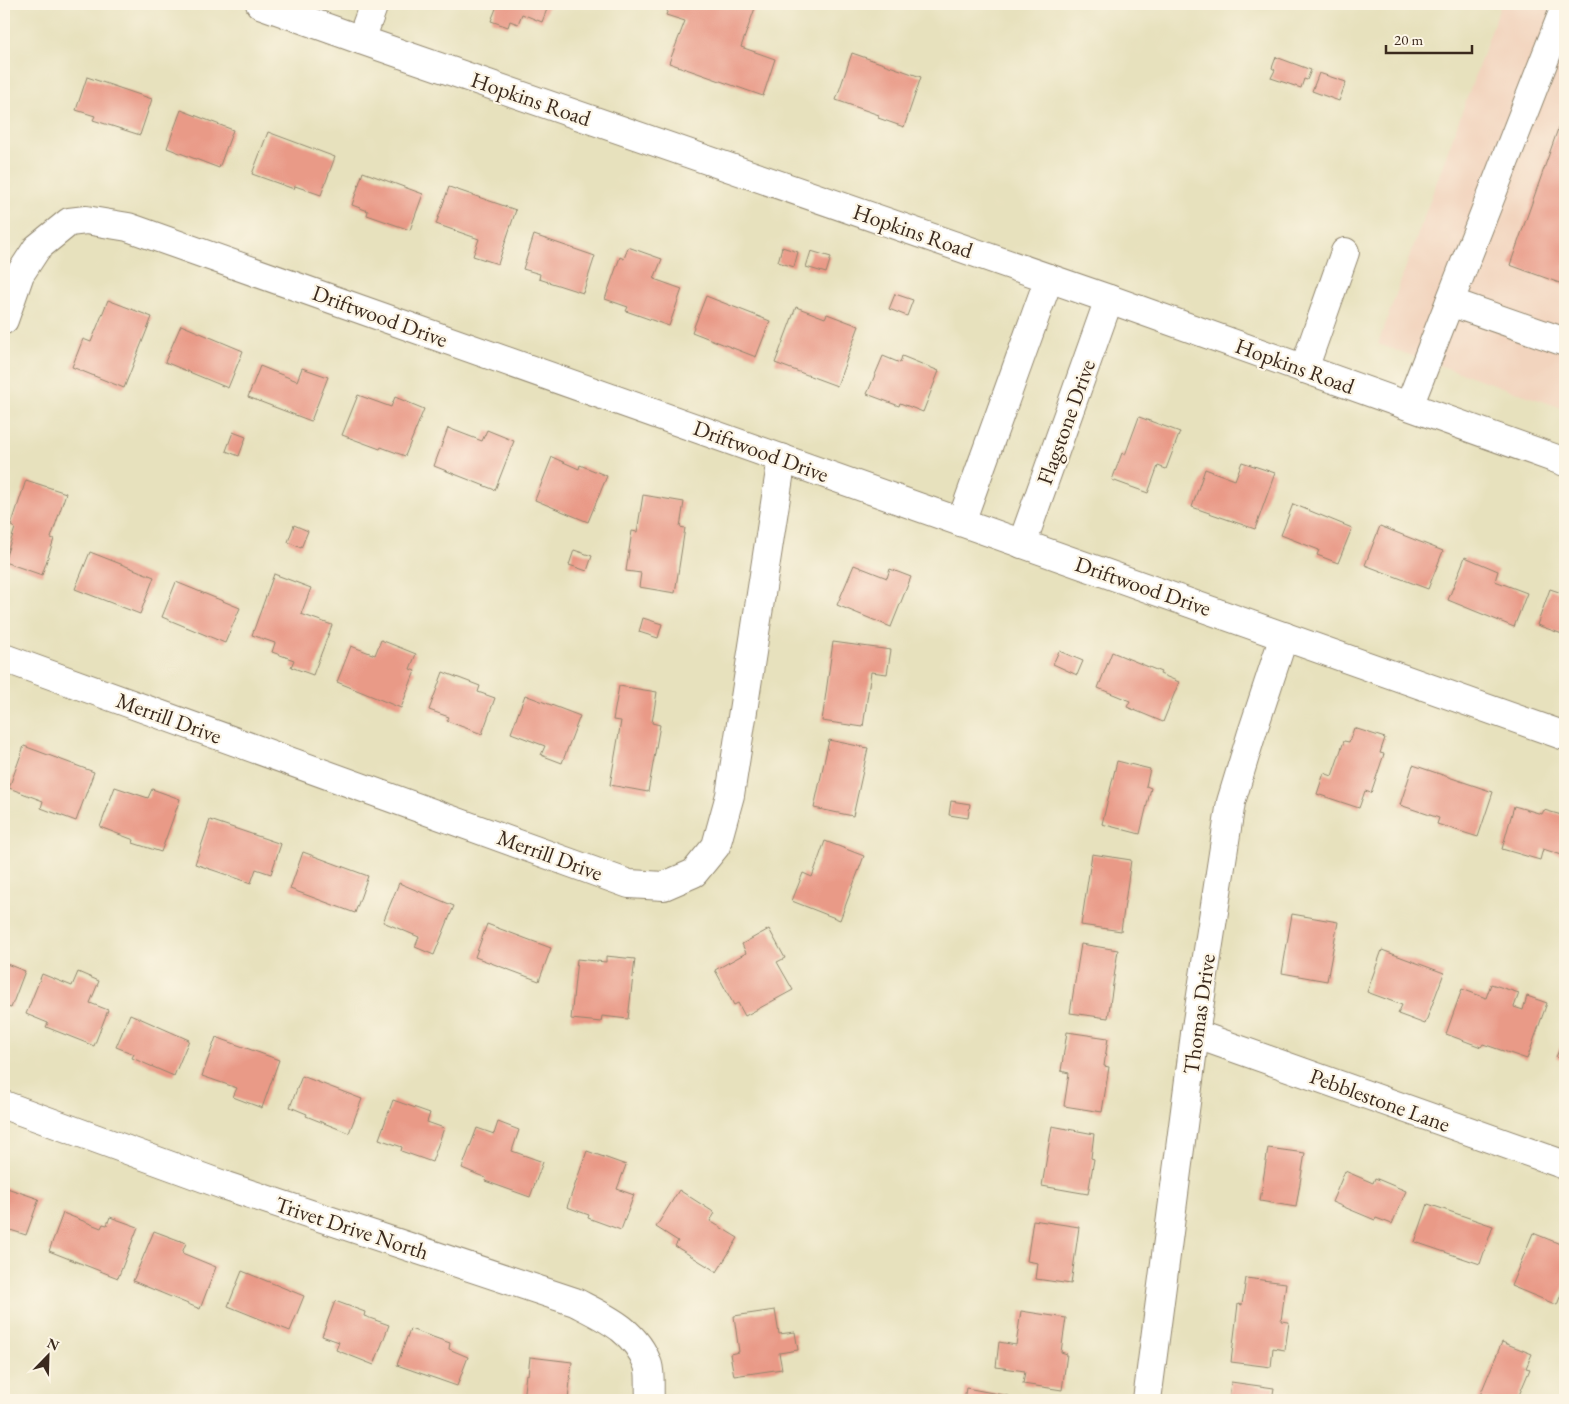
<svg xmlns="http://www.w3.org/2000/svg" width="1569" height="1404" font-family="'EB Garamond',serif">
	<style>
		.built { fill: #f2d4be }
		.building { fill: #e99a87 }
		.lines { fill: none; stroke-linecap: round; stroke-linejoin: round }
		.minor-casing { stroke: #91866e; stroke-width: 30 }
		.minor { stroke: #fff; stroke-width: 28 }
		.labels { text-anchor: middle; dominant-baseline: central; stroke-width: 4.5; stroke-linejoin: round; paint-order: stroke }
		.street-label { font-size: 22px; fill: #3b2a1e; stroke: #fcf5e5 }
	</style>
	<rect width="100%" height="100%" fill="#fcf5e5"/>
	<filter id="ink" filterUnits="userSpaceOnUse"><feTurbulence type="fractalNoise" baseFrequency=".02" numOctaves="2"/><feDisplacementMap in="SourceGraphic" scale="10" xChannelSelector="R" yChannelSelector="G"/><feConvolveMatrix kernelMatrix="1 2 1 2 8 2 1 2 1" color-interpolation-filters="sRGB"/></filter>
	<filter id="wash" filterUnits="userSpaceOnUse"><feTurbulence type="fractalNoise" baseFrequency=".0096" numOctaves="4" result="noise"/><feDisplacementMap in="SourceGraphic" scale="20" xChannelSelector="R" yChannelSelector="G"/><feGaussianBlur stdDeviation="1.12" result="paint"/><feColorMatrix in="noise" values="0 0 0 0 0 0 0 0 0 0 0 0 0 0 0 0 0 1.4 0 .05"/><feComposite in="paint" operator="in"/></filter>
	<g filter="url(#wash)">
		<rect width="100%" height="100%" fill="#e7e1bd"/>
		<path class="built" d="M1501,4H1565V409L1378,344Z"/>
		<g id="blocks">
			<g class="building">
				<path d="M492,4H549L542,22L522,14L518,24L510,21L508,27L491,21L497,6Z"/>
				<path d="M670,4H743L755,8L741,47L775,59L763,96L669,63L685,21L666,15Z"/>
				<path d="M852,53L921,77L904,127L878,118L879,115L836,100Z"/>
				<path d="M1276,57L1311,70L1307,80L1304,79L1301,88L1271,78L1275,70L1272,68Z"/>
				<path d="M1319,73L1346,82L1339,101L1312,91Z"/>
				<path d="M87,77L152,99L140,135L93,120L95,116L76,110Z"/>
				<path d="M1565,109V285L1510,265Z"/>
				<path d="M181,110L233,130L219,168L167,148Z"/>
				<path d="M268,132L335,157L321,195L295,186L294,189L252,174Z"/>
				<path d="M363,172L423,194L410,230L367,215L368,211L352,205Z"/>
				<path d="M449,187L516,210L498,264L473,256L479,239L436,224Z"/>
				<path d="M534,235L595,256L583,293L539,279L540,274L523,269Z"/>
				<path d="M628,247L662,259L654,279L682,289L669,326L626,311L628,307L605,299L620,257L624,259Z"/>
				<path d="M782,247L798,252L794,267L778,262Z"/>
				<path d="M811,251L831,257L826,273L806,267Z"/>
				<path d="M895,294L913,300L907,316L889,309Z"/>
				<path d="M706,296L770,321L756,357L692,332Z"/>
				<path d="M108,300L152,317L124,388L72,367L83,339L91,342Z"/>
				<path d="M796,307L825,318L827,314L859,326L837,386L775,363Z"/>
				<path d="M181,325L243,351L228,388L165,362Z"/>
				<path d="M883,356L900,363L902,356L939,371L923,412L900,403L899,406L867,394Z"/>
				<path d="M260,366L297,381L302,368L328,377L311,421L248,397Z"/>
				<path d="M358,395L391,407L395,397L424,409L405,456L381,447L380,449L342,435Z"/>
				<path d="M1139,417L1180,432L1166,469L1158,466L1148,493L1112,480L1122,453L1125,455Z"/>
				<path d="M448,428L482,441L487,430L514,441L495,490L434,466Z"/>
				<path d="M233,432L246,437L239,456L226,451Z"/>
				<path d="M552,457L579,469L580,465L607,476L588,522L535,500Z"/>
				<path d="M1242,462L1275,473L1255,529L1192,507L1205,469L1235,480Z"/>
				<path d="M26,480L66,493L51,538L54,539L42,575L4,562L15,528L11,526Z"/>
				<path d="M643,495L684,502L680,527L685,528L675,593L639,587L641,573L626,571L632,531L637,532Z"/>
				<path d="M1293,504L1352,528L1338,563L1317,555L1319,550L1281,535Z"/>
				<path d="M294,525L308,531L301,548L288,542Z"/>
				<path d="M1380,526L1443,551L1428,589L1365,565Z"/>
				<path d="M574,550L592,556L587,571L569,565Z"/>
				<path d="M90,552L154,577L140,614L75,589Z"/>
				<path d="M1465,557L1498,571L1495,581L1527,593L1514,627L1448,600Z"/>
				<path d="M854,565L887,578L890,569L911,577L891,627L837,605Z"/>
				<path d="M274,574L311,588L301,614L332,625L313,675L291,667L294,660L272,652L275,643L252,635Z"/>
				<path d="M176,582L240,608L225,643L162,617Z"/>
				<path d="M1550,589L1565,594V635L1537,625Z"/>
				<path d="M643,618L662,624L658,638L639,632Z"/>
				<path d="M381,640L416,654L410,669L415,671L401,708L337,682L351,646L375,655Z"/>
				<path d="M833,642L891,650L887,674L871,672L863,727L822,721Z"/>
				<path d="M1059,651L1083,661L1077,675L1053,664Z"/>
				<path d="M1112,652L1161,672L1160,674L1179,682L1163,722L1127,707L1130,701L1098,688Z"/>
				<path d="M443,672L480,686L478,692L495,698L482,734L447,721L449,717L429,710Z"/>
				<path d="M619,686L657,692L652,723L660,725L648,792L610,785L621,721L613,720Z"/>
				<path d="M525,695L580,716L562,763L541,755L545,746L511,733Z"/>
				<path d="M1354,728L1385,738L1380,753L1384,754L1371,793L1365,791L1359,808L1317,794L1324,773L1332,776L1344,741L1349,742Z"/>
				<path d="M829,740L868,748L853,816L814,808Z"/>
				<path d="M24,746L94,772L76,821L41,808L43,801L9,788Z"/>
				<path d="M1117,761L1150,769L1146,786L1151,788L1140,834L1102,824Z"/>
				<path d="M1413,765L1493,792L1478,837L1437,824L1439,818L1400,805Z"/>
				<path d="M115,787L148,798L152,789L180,799L161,852L133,843L134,840L100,827Z"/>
				<path d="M951,801L970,804L968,818L949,815Z"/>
				<path d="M1514,806L1542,814L1544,810L1565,816V856L1543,849L1540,860L1502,849Z"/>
				<path d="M210,820L281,844L271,874L256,869L251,883L195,864Z"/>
				<path d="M825,841L864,856L840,920L792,901L803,873L812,877Z"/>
				<path d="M303,852L368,876L355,913L290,889Z"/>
				<path d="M1092,854L1131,860L1121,931L1081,925Z"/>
				<path d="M399,883L454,906L434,955L415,947L419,937L383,922Z"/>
				<path d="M1292,914L1338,922L1327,981L1282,973Z"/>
				<path d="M487,924L551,948L539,981L475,957Z"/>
				<path d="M769,929L785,958L777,962L793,990L745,1016L738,1003L734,1005L715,970L746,953L742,944Z"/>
				<path d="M1081,944L1118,950L1108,1018L1070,1013Z"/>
				<path d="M1382,950L1444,973L1425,1024L1398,1014L1402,1005L1367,992Z"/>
				<path d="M606,956L635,959L628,1019L602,1016L601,1022L571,1019L577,959L606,962Z"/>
				<path d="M4,963L25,971L11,1008L4,1006Z"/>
				<path d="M78,972L99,981L90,1003L108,1010L94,1046L46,1027L48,1023L26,1014L42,974L72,986Z"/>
				<path d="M1491,984L1519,993L1514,1007L1523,1010L1527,996L1547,1003L1527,1059L1483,1044L1481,1047L1446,1034L1462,989L1486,998Z"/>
				<path d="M130,1014L189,1040L174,1076L132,1058L134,1054L116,1047Z"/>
				<path d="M1067,1032L1108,1038L1104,1066L1109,1067L1102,1112L1064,1106L1069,1073L1061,1071Z"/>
				<path d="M1565,1036V1061L1556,1057Z"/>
				<path d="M216,1037L279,1060L262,1108L233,1097L237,1088L202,1076Z"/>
				<path d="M302,1076L362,1099L349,1133L306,1116L307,1114L290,1107Z"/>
				<path d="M393,1100L430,1113L427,1122L444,1128L432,1162L401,1151L402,1147L379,1139Z"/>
				<path d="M498,1122L519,1130L512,1151L543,1162L530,1197L485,1181L486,1178L462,1168L477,1128L494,1134Z"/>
				<path d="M1052,1126L1094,1134L1091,1158L1094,1159L1088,1194L1042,1186Z"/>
				<path d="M1268,1148L1305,1153L1296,1207L1260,1201Z"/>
				<path d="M587,1151L626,1165L617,1189L634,1195L621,1230L588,1218L589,1215L567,1207Z"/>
				<path d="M1345,1171L1373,1183L1375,1178L1406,1191L1392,1224L1376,1218L1375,1220L1332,1202Z"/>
				<path d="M4,1187L39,1199L26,1235L4,1228Z"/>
				<path d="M679,1190L715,1213L710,1221L738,1238L717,1272L675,1246L678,1241L656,1227Z"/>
				<path d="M1428,1204L1493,1226L1480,1264L1415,1242Z"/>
				<path d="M63,1213L101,1228L103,1224L107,1225L110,1217L138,1227L118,1278L49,1251Z"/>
				<path d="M1033,1220L1079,1227L1071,1284L1036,1279L1038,1263L1027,1261Z"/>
				<path d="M154,1231L186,1243L182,1253L216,1267L200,1309L133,1281Z"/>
				<path d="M1533,1233L1565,1246V1284L1557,1305L1511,1286Z"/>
				<path d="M242,1271L304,1296L290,1331L228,1306Z"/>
				<path d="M1246,1278L1286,1283L1281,1321L1289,1322L1285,1350L1273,1348L1271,1367L1231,1362L1238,1304L1242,1305Z"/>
				<path d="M335,1301L365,1312L364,1316L389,1325L374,1365L336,1350L339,1342L322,1336Z"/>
				<path d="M775,1310L779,1334L795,1332L798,1350L779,1353L782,1369L734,1376L730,1354L739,1352L734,1316Z"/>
				<path d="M1021,1311L1066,1318L1061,1352L1067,1354L1062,1390L1023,1384L1025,1371L996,1367L999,1342L1016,1345Z"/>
				<path d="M410,1329L450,1343L449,1349L468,1357L457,1386L397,1365Z"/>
				<path d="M1502,1342L1532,1354L1526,1368L1530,1369L1517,1400H1478Z"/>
				<path d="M530,1357L572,1362L568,1400H523L526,1374L528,1375Z"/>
				<path d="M1231,1382L1274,1388L1272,1400H1229Z"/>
				<path d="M966,1388L1009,1396L1008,1400H964Z"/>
			</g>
		</g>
	</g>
	<g filter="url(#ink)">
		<use href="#blocks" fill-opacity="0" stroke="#91866e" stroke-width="1"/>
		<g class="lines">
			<g class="minor-casing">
				<g id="minor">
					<path d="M260,4L361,40L1109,299L1565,462"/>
					<path d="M361,40L374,4"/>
					<path d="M1450,302L1565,342"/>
					<path d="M4,320L20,274L37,248L69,222L86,220L128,227L1565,736"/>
					<path d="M1304,369L1345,252"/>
					<path d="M1409,406L1565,7"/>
					<path d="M961,522L1049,278"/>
					<path d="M1022,544L1109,299"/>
					<path d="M4,658L629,884L664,886L694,873L716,846L730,795L782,458"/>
					<path d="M1195,1034L1565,1165"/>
					<path d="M4,1105L226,1186L575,1302C604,1317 636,1330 648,1365C651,1375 649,1389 650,1400"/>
					<path d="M1147,1400L1195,1034L1231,802L1251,736L1284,636"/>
				</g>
			</g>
			<use href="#minor" class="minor"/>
		</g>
	</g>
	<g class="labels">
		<g class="street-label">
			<text transform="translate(531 99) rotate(19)">Hopkins Road</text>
			<text transform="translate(913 231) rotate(19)">Hopkins Road</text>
			<text transform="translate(380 316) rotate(20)">Driftwood Drive</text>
			<text transform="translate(1295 366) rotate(20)">Hopkins Road</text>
			<text transform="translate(1066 422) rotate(-70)">Flagstone Drive</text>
			<text transform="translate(761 451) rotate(20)">Driftwood Drive</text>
			<text transform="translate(1143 586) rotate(19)">Driftwood Drive</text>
			<text transform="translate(169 718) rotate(20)">Merrill Drive</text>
			<text transform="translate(550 855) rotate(20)">Merrill Drive</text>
			<text transform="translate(1199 1014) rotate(-82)">Thomas Drive</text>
			<text transform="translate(1380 1100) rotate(20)">Pebblestone Lane</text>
			<text transform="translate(352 1228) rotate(18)">Trivet Drive North</text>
		</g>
	</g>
	<rect width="1569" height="1404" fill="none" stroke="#fcf5e5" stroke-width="20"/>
	<g transform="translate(48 1356) rotate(23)" stroke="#fcf5e5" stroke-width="4" paint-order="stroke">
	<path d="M0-4L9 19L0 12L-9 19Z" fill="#3b2a1e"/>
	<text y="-8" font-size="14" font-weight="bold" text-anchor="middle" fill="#3b2a1e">N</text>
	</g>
	<path d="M1386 45v8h86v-8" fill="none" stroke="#3b2a1e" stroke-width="2.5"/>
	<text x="1394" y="45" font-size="15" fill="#3b2a1e" stroke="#fcf5e5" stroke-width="4" paint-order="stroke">20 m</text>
</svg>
